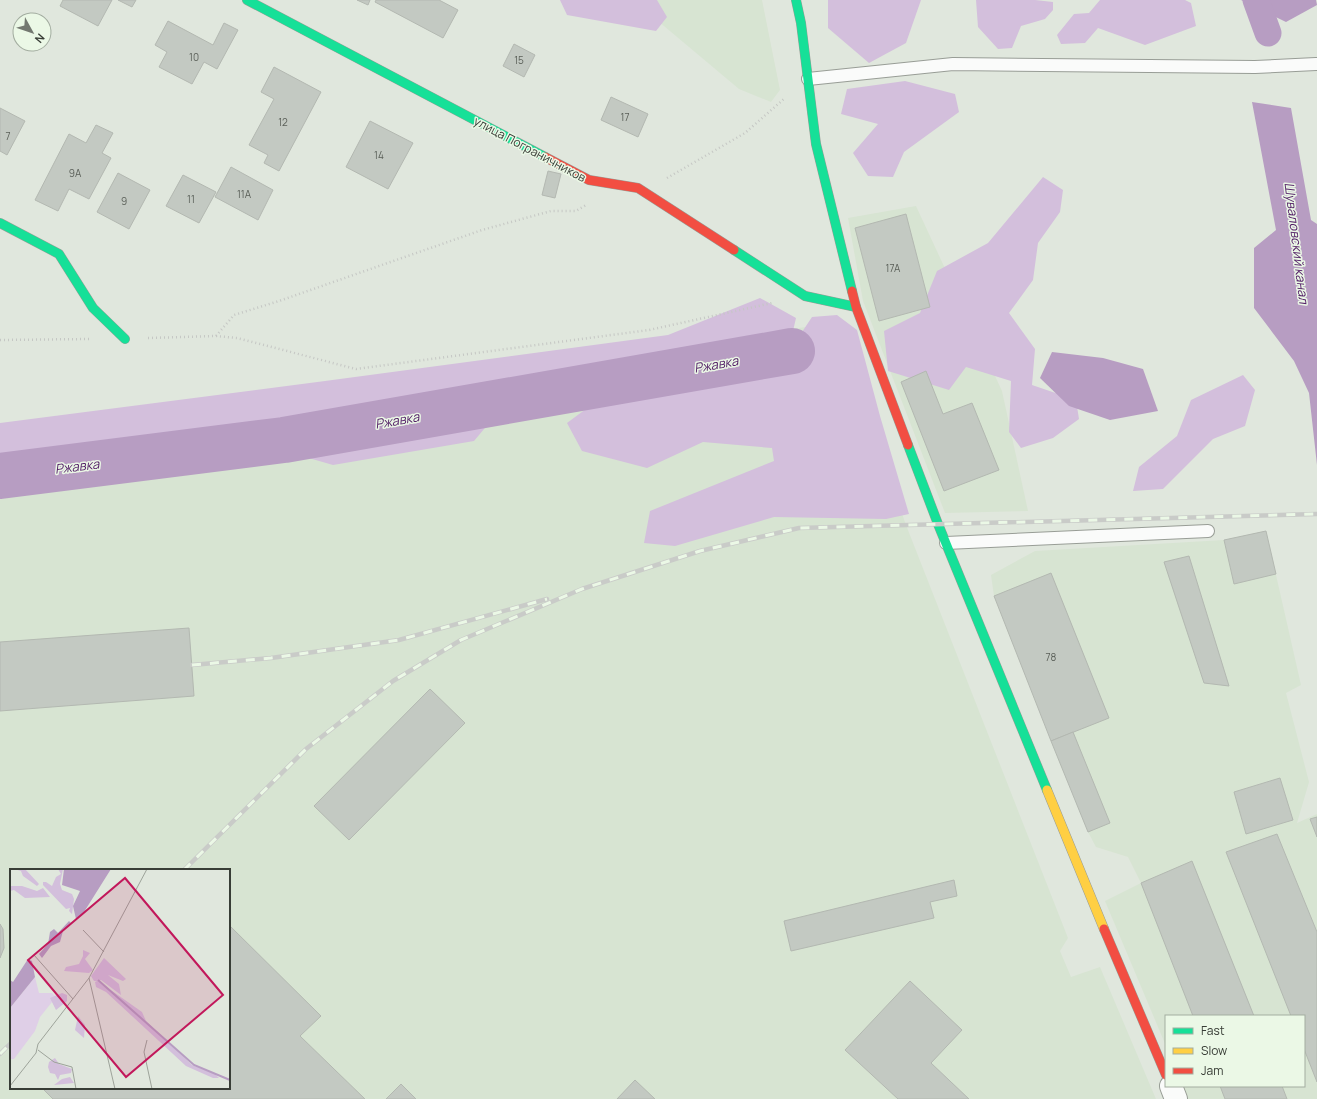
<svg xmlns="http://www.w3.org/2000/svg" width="1317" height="1099" font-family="Manrope,sans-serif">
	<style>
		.built { fill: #d7e4d2; fill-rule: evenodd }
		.forest { fill: #d3bfdc }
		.water { fill: #b79dc2 }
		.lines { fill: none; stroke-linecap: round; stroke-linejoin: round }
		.canal { stroke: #b79dc2; stroke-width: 27 }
		.river { stroke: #b79dc2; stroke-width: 46 }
		.building { fill: #c3c9c2; stroke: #b3b8b1 }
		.lane-casing { stroke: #989d96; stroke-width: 14 }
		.street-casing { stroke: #989d96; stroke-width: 24 }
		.fast-casing { stroke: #989d96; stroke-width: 10 }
		.slow-casing { stroke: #989d96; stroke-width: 10 }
		.jam-casing { stroke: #989d96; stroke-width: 10 }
		.path { stroke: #c5c7c4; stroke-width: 2.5; stroke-dasharray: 1 3; stroke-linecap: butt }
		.lane { stroke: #fafbfa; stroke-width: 12 }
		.street { stroke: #fafbfa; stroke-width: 22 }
		.fast { stroke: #16e098; stroke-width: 9 }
		.slow { stroke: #ffcf43; stroke-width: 9 }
		.jam { stroke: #f24e42; stroke-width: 9 }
		.rail-casing { stroke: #c9cbc8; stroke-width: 4.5 }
		.rail { stroke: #ebf8e6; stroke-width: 3; stroke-dasharray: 9; stroke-linecap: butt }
		.labels { text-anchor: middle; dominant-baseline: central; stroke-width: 3; stroke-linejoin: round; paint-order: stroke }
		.number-label { font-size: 10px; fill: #5b6059 }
		.street-label { font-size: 12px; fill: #383d36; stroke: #ebf8e6 }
		.water-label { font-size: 13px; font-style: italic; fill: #542068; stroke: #ebf8e6 }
		.inset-river { fill: none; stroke: #b79dc2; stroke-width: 2 }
		.inset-road { fill: none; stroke: #9da39a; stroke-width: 1 }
		.view { fill: #c2185b; fill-opacity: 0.15; stroke: #c2185b; stroke-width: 2 }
		.inset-edge { fill: none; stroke: #383d36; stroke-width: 2 }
	</style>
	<rect width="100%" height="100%" fill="#e0e7dd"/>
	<g class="built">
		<path d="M633,0H762L780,90L771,102L739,89Z"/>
		<path d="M916,206L1002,391L1028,511L945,513L863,301L848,218Z"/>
		<path d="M835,323L906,525L1068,938L1060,951L1071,977L1100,967L1156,1099H0V437ZM11,870H229V1088H11Z"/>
		<path d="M1266,531L1301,685L1286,693L1309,782L1297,823L1317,814V1099H1188L1183,1086H1304V1016H1166V1046L1105,901L1141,883L1128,857L1096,847L1088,832L994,596L991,575L1035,551L1224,540Z"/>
	</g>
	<g class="forest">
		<path d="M560,0H657L667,17L656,31L567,15Z"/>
		<path d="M828,0H921L906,43L869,63L828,28Z"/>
		<path d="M976,0H1035L1053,2V10L1045,19L1021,26L1012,48L998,49L978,27Z"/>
		<path d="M1100,0H1185L1191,3L1196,26L1145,45L1098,28L1085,43L1061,44L1057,35L1074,14L1089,13Z"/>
		<path d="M905,81L955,94L959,112L904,152L893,177L868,176L853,153L878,124L841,114L847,89Z"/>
		<path d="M1043,177L1063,190L1060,212L1038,243L1033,280L1009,313L1035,349L1032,385L1076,400L1079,419L1053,438L1021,448L1009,432L1011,381L966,367L949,390L888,371L884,331L920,313L937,271L988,243Z"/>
		<path d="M760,298L796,318L790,344L765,367L505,404L474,441L333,465L257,443L0,476V423L325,381L668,335Z"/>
		<path d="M837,315L857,330L880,416L909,514L886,519L774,517L675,546L644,543L650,511L774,461L772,448L703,442L647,468L582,451L567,423L598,400L776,371L812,317Z"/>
		<path d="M1243,375L1255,390L1245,426L1213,439L1163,489L1133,491L1139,467L1177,436L1191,400Z"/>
	</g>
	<g class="water">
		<path d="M1241,0H1316L1317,5L1286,22Z"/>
		<path d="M1252,102L1291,108L1311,220L1317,224V465L1309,393L1294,361L1254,308V248L1276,230Z"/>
		<path d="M1052,352L1103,358L1143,369L1158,411L1110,420L1069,406L1040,378Z"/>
	</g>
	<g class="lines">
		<path class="canal" d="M1256,0L1268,33"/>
		<path class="river" d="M0,476L284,440L792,351"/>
	</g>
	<g class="building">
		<path d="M63,0H112L98,26L60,6Z"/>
		<path d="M118,0H136L132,7Z"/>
		<path d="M357,0H370L368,5Z"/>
		<path d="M376,0H439L458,10L443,38L375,2Z"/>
		<path d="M168,21L213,45L224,23L238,30L217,69L204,62L192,84L159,67L167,52L155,45Z"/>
		<path d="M514,44L535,55L524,77L503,66Z"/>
		<path d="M274,67L321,92L279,171L264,163L268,155L249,145L274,99L261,92Z"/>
		<path d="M611,97L648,114L638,137L601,120Z"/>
		<path d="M0,108L25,121L7,155L0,151Z"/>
		<path d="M370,121L413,143L388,189L346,167Z"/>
		<path d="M96,125L113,133L102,153L111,158L89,199L69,189L58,211L35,200L69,134L86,143Z"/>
		<path d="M231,167L273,190L258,220L215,197Z"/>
		<path d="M548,171L561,174L555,198L542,195Z"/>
		<path d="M118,173L150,190L129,229L97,212Z"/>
		<path d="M183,175L216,192L199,223L166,206Z"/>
		<path d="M906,214L930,307L879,321L855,228Z"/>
		<path d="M926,371L943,414L972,403L999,470L944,491L901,382Z"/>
		<path d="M1266,531L1276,574L1234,584L1224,540Z"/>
		<path d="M1189,556L1229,686L1204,683L1164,562Z"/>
		<path d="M1051,573L1109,718L1051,741L994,596Z"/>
		<path d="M189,628L194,696L0,711V642Z"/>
		<path d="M430,689L465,723L349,840L314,806Z"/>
		<path d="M1073,732L1110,823L1088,832L1051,741Z"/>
		<path d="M1280,778L1293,820L1246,834L1234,792Z"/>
		<path d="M1317,817V837L1310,819Z"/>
		<path d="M1277,834L1317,932V1082L1304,1049V1016H1291L1226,852Z"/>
		<path d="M1192,861L1254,1016H1193L1141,883Z"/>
		<path d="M954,880L957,896L930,902L934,918L791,951L784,921Z"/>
		<path d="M0,924L3,929L4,948L0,958Z"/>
		<path d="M229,925L321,1016L300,1036L365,1099H53L42,1088H229Z"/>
		<path d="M910,981L962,1030L931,1063L969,1099H898L845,1050Z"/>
		<path d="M635,1080L655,1099H617Z"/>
		<path d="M401,1084L416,1099H386Z"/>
		<path d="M1220,1086H1282L1287,1099H1225Z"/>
	</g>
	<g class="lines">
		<g class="lane-casing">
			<g id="lane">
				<path d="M808,79L953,64L1255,67L1316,64"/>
				<path d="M946,543L1208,531"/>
			</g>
		</g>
		<g class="street-casing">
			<path id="street" d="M1171,1086L1176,1099"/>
		</g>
		<g class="fast-casing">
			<g id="fast">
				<path d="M247,0L545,157"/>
				<path d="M796,0L801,23L816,144L852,291"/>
				<path d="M0,223L59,254L93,308L125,339"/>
				<path d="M734,250L805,296L856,307"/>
				<path d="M908,445L938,524L1047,790"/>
			</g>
		</g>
		<g class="slow-casing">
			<path id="slow" d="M1047,790L1104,929"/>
		</g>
		<g class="jam-casing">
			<g id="jam">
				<path d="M545,157L589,180L638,188L734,250"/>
				<path d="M852,291L856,307L908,445"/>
				<path d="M1104,929L1166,1075"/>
			</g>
		</g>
		<g class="path">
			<path d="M667,178L745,133L785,98"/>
			<path d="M216,336L234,315L279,301L482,230L551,211H576L586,205"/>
			<path d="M148,338L216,336L237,338L356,369L649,330L772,303"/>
			<path d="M0,340L89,339"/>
		</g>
		<use href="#lane" class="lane"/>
		<use href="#street" class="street"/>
		<use href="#fast" class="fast"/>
		<use href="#slow" class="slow"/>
		<use href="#jam" class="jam"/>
		<g class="rail-casing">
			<g id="rail">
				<path d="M192,665L271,658L399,640L547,599"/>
				<path d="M184,870L306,749L393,681L461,640L582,589L700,551L799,528L1317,514"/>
				<path d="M0,1054L11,1043"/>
			</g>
		</g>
		<use href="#rail" class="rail"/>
	</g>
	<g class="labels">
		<g class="number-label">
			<text x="194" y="57">10</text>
			<text x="519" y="60">15</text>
			<text x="625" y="117">17</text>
			<text x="283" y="122">12</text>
			<text x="8" y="136">7</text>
			<text x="379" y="155">14</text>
			<text x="75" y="173">9А</text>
			<text x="244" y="194">11А</text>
			<text x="191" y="199">11</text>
			<text x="124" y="201">9</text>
			<text x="893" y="268">17А</text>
			<text x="1051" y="657">78</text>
		</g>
		<g class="street-label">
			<text transform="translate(530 149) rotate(28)">улица Пограничников</text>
		</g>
		<g class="water-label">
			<text transform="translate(1297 243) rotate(83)">Шуваловский канал</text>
			<text transform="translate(716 364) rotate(-10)">Ржавка</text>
			<text transform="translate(397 420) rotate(-10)">Ржавка</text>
			<text transform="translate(77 466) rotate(-7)">Ржавка</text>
		</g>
	</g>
	<g transform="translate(10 869)">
		<rect width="220" height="220" fill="#e0e7dd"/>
		<path d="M25,108L29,124H42L46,128L30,148L25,162L4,190H0V139Z" fill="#dfcfe7"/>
		<path d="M4,0H15L29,15L27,17L13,7L11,2ZM48,0H53L50,15L52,21L62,25L64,30L62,45L59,42L60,39L56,40L33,16V13H36L42,17L46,8L51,5ZM0,17H12L27,22L33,19L40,28L15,29L4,21L0,22ZM73,81L80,84L75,90L83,101L79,104L54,102L56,98L69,95L73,87ZM94,89L116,110L113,112L98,106L109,115L111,126L91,111L88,112L132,143L136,152L182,196L205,205L209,209H203L176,197L96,123L86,118L85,113L87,112H84L81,107ZM52,124L57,126V132L46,141L40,129ZM68,147L75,156L74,169L65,161ZM45,189L49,195L62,200L61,204L50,206L48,211L45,205L40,204L38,198L39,193ZM60,208L64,214L44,216L52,210Z" fill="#d3bfdc"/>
		<path d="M54,0H101L74,43L66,50L63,37L70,22L52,16ZM59,52L61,54L53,62L50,73L41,77L32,89L29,85L38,75L40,63L44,60L48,64ZM18,90L22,92L25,108L0,139V111L3,113Z" fill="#b79dc2"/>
		<path class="inset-river" d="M88,111L184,196L220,211"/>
		<path class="inset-road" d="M73,61L94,83M24,86L63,130M79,109L105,220M137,171L134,183L142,220M28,181L44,193L62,198L66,220M0,217L26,184L28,175L79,109L137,0"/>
		<path class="view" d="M115,9L213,126L116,208L18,91Z"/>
		<rect width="220" height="220" class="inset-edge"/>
	</g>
	<rect x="1165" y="1015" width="140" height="72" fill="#ebf8e6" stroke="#a3ada0"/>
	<rect x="1173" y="1028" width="20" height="6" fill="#16e098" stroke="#a3ada0"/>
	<text x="1201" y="1035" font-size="12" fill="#383d36">Fast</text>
	<rect x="1173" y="1048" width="20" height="6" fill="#ffcf43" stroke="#a3ada0"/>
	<text x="1201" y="1055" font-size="12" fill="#383d36">Slow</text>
	<rect x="1173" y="1068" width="20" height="6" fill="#f24e42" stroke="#a3ada0"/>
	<text x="1201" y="1075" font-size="12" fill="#383d36">Jam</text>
	<g transform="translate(32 32) rotate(130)"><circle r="19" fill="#ebf8e6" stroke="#a3ada0"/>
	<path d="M0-3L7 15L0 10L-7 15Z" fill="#737870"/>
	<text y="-6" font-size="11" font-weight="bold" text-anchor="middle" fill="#383d36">N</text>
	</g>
</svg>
